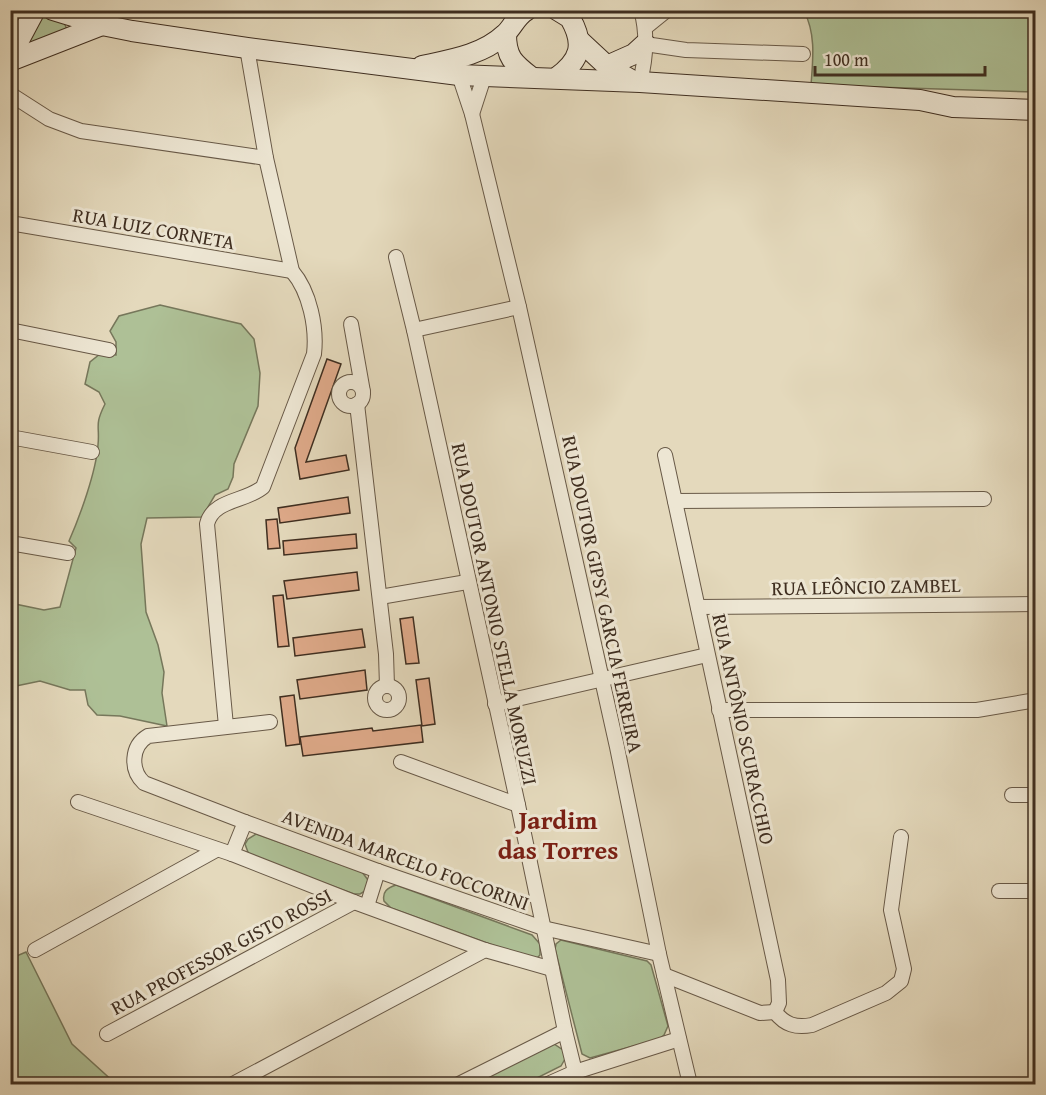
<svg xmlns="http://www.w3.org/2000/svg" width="1046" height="1095" font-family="'Gentium Book Plus',serif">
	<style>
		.green { fill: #aec096; stroke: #76775b; stroke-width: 1.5 }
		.building { fill: #dfaa8a; stroke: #3f2e20; stroke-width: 1.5 }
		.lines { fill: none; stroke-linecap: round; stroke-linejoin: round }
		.street-casing { stroke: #685947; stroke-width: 16 }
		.secondary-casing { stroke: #3f2e20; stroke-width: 22 }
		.street { stroke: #ede6d3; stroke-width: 14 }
		.secondary { stroke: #ede6d3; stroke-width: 20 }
		.labels { text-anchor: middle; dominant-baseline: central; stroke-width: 6; stroke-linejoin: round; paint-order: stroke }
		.street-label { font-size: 20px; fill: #3f2e20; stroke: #ede6d3 }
		.district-label { font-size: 26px; font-weight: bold; fill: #7a1f14; stroke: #ede6d3 }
	</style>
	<rect width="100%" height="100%" fill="#e4d9bc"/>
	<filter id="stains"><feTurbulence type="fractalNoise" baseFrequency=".00333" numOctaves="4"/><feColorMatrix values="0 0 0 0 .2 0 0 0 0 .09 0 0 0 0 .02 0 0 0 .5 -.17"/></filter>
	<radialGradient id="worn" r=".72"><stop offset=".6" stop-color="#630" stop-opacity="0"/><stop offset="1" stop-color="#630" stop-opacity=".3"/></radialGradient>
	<g class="green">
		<path d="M804,11H1035V92L811,85C813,59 816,34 804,11Z"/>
		<path d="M42,17H48L64,22L67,30L30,44L27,41Z"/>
		<path d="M160,305L241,324L254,339L260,373L258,406L234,464L233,477L228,489L215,495L202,517L147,518L141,544L146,612L158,645L164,672L162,693L167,726L120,716L97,715L88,705L85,690H70L40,681L11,687L10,603L44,610L60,607L76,548L69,541C80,516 96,472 98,445C100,425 94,426 105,404L99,392L85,384L90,362L100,354L116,355V342L110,331L119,316Z"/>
		<path d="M256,834L362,872L368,880L365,891L360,894H354L249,855L245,844L248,839Z"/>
		<path d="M396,885L532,935L540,944V955L536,959H531L391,908L384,901C382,892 387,888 396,885Z"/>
		<path d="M561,940L647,961L651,965L668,1026L664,1035L659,1039L590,1058L582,1054L555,949L556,944Z"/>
		<path d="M26,952L72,1044L116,1084H11V955L12,958Z"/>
		<path d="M549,1044H554L563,1050L565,1059L561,1066L525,1084H471Z"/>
	</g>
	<g class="building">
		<path d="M327,359L341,364L306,462L346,455L349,470L300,479L295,448Z"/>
		<path d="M348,497L350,513L280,523L278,508Z"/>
		<path d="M277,519L280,548L268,549L266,520Z"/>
		<path d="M356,534L357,548L284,555L283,541Z"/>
		<path d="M357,572L359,590L287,599L284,581Z"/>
		<path d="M283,595L289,646L278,647L273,596Z"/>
		<path d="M413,617L419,663L406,664L400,619Z"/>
		<path d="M362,629L365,647L295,656L293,638Z"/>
		<path d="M365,670L367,690L300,699L297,680Z"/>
		<path d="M429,678L435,724L422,726L416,680Z"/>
		<path d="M294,695L300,744L286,746L280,697Z"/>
		<path d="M421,725L423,742L303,756L300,737L372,728L373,731Z"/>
	</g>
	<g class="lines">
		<g class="street-casing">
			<g id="street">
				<path d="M646,27L667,10"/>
				<path d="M645,44L686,50L803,54"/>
				<path d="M459,75L472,114L519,307L617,747L659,954L690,1084"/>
				<path d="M640,82C646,58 648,34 641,10"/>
				<path d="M10,94L49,119L81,131L266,158"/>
				<path d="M472,114L484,77"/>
				<path d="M10,223L292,271"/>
				<path d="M396,257L414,330L518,805L565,1031L578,1084"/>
				<path d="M351,324L363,392"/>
				<path d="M10,330L109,350"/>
				<path d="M414,330L519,307"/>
				<circle cx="351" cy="394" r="12"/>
				<path d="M357,404L386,654L387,686"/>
				<path d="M10,437L92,452"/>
				<path d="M665,455L778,980L779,1003L775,1012"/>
				<path d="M675,501L984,499"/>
				<path d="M10,543L68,553"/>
				<path d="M380,597L467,582"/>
				<path d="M698,607L1036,604"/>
				<circle cx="387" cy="698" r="12"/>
				<path d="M495,704L707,655"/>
				<path d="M719,710H977L1036,700"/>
				<path d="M270,722L148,736C131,746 130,770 144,783L245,822L378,871L543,928L659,954"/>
				<path d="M226,726L207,524C213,499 246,502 263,487L314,354C317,328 310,292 292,271L266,158L247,48"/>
				<path d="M401,762L518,805"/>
				<path d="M1012,795H1036"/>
				<path d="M78,802L232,854L354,902L485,950L552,969"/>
				<path d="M232,854L245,822"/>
				<path d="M999,891H1036"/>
				<path d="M367,906L378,871"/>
				<path d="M35,950L216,850"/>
				<path d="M664,975L760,1013L775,1012"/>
				<path d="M775,1012C785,1025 796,1028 812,1025L886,993L901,981L904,969L891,910L901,837"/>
				<path d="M107,1034L354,902"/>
				<path d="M233,1084L485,950"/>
				<path d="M459,1084L565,1031"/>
				<path d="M548,1084L575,1072L679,1039"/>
			</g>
		</g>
		<g class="secondary-casing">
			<g id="secondary">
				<path d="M53,10L102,25L132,31L247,48L459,75L640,82L920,100L953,107L1036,110"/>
				<path d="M506,34C506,57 513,63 531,77"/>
				<path d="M579,40L607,66L633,81"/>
				<path d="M10,57L35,10"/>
				<path d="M10,61L102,25"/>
				<path d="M422,66C450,60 483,55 505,34C513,27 516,16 527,10"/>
				<path d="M607,66L634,54L645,44"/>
				<path d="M556,78C581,60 585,44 570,18L557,10"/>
			</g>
		</g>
		<use href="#street" class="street"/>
		<use href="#secondary" class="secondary"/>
	</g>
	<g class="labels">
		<g class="street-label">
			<text transform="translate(154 228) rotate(10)">RUA LUIZ CORNETA</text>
			<text transform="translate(866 586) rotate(-1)">RUA LEÔNCIO ZAMBEL</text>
			<text transform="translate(603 594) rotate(78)">RUA DOUTOR GIPSY GARCIA FERREIRA</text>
			<text transform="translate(495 614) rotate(78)">RUA DOUTOR ANTONIO STELLA MORUZZI</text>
			<text transform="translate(744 729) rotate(78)">RUA ANTÔNIO SCURACCHIO</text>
			<text transform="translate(406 859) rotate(20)">AVENIDA MARCELO FOCCORINI</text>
			<text transform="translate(221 951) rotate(-28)">RUA PROFESSOR GISTO ROSSI</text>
		</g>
		<g class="district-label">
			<text x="558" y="819">Jardim<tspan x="558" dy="30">das Torres</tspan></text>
		</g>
	</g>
	<rect width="1046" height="1095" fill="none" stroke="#e4d9bc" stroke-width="36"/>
	<rect x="12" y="12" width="1022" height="1071" fill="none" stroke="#3f2e20" stroke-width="3"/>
	<rect x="18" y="18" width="1010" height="1059" fill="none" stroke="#3f2e20" stroke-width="1.5"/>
	<path d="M815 66v9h170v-9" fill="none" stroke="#3f2e20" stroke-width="3"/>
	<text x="824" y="66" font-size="18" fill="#3f2e20" stroke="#ede6d3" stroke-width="4.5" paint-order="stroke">100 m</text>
	<rect width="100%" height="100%" filter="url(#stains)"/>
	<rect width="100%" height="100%" fill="url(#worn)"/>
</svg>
